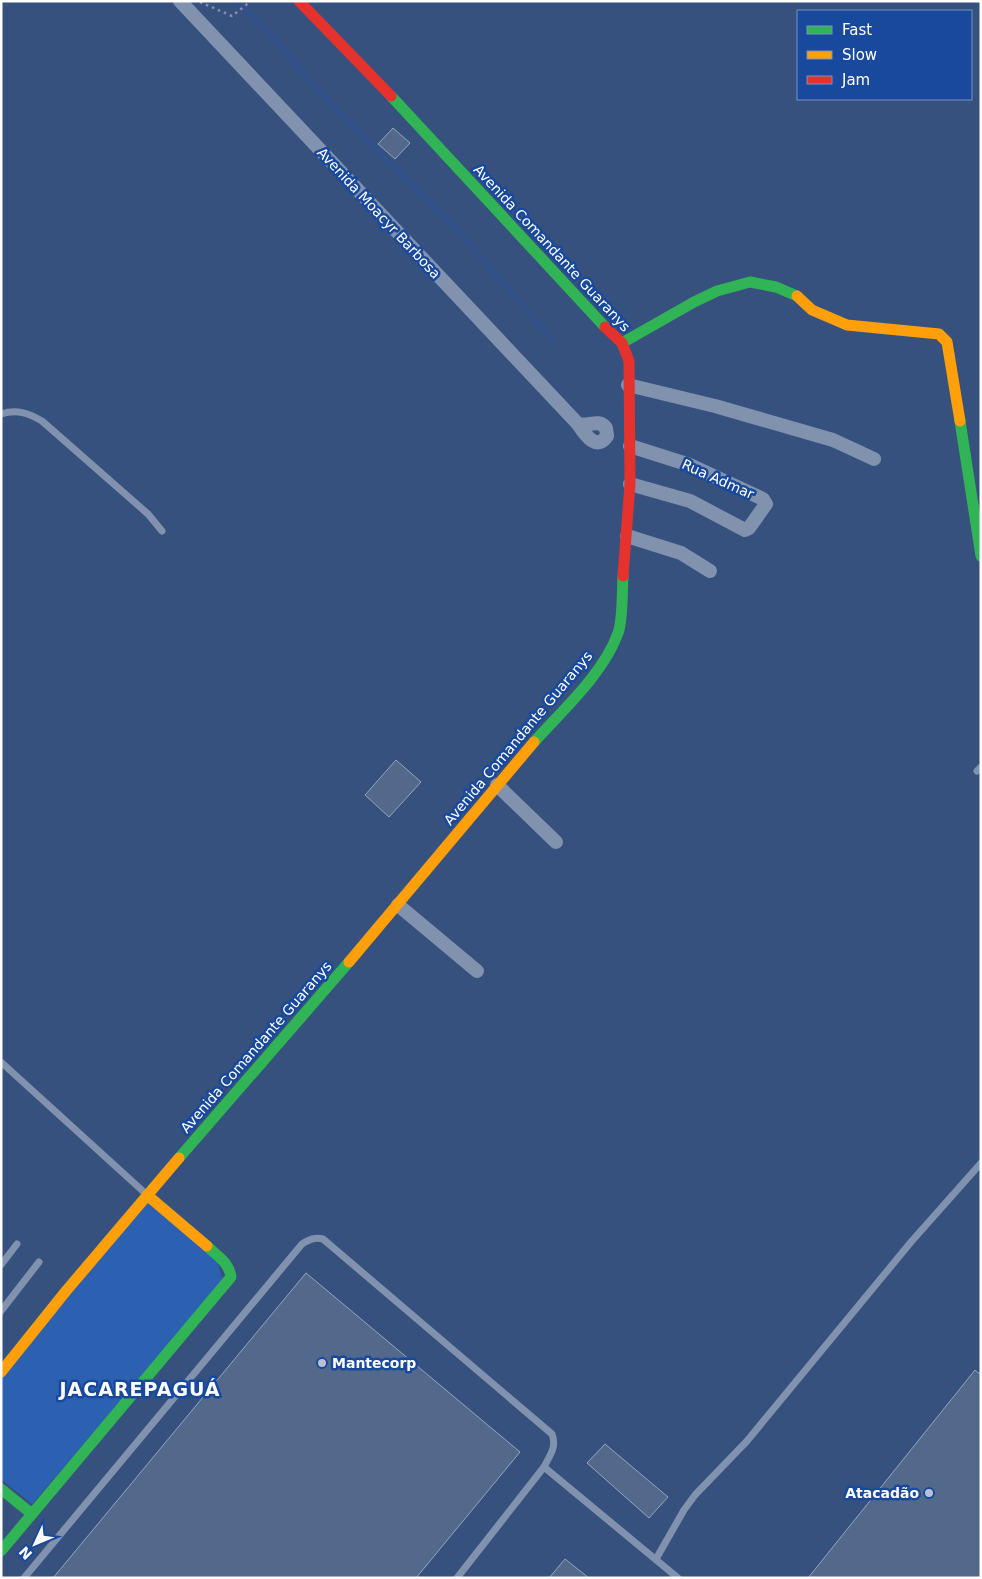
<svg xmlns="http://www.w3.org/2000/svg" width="982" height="1579" font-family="'DejaVu Sans',sans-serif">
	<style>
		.green { fill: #2c60b1 }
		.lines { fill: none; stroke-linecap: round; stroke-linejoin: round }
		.stream { stroke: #30528e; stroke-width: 4 }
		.building { fill: #53698c; stroke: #95a4bd }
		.path { stroke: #8192af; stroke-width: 2.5; stroke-dasharray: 2.5 4; stroke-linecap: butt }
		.lane { stroke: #8192af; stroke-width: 7 }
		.street { stroke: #8192af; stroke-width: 14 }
		.fast { stroke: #30b455; stroke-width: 11 }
		.slow { stroke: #ff9f0a; stroke-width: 11 }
		.jam { stroke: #e5322d; stroke-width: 11 }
		.poi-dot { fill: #b9c2d2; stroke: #18499c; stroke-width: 2 }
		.labels { text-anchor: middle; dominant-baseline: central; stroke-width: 5; stroke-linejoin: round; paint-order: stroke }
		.street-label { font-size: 14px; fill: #fff; stroke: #18499c }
		.poi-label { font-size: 14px; font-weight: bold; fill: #fff; stroke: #18499c; text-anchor: start }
		.district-label { font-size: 19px; font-weight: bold; letter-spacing: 1px; fill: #fff; stroke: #18499c }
	</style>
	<rect width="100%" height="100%" fill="#36517e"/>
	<path class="green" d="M147,1197L216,1256L223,1282L32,1504L1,1479V1377Z"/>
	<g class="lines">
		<path class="stream" d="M238,1L243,8L266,29L325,98L462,236L553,340"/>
	</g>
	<g class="building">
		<path d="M393,128L410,143L395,159L378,144Z"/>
		<path d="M396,760L421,782L389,817L365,795Z"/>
		<path d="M306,1273L520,1452L416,1578H53Z"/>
		<path d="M975,1370L981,1375V1578H808Z"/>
		<path d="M605,1444L668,1497L649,1518L587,1463Z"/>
		<path d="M565,1559L589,1578H549Z"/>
	</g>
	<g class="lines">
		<path class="path" d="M200,2L232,16L251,1"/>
		<g class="lane">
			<path d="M1,414C17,409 28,413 42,421L148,514L162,531"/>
			<path d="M977,771L981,767"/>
			<path d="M1,1062L145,1193"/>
			<path d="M1,1265L17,1244"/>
			<path d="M1,1311L39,1262"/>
			<path d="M544,1467L678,1578"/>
			<path d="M656,1559L684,1510L695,1495L747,1441L911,1242L981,1163"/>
			<path d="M24,1578L302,1244C310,1239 315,1237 323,1239L552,1434C557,1447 550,1455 544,1467L457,1578"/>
		</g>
		<g class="street">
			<path d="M180,1L578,424C585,434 596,452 607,436L606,428C598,418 589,427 578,424"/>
			<path d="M628,385L715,406L833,440L874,459"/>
			<path d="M630,484L690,501L745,530L749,528L766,504L763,499L690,465L630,446"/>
			<path d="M627,536L681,553L710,571"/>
			<path d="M497,785L556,842"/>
			<path d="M398,905L477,971"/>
		</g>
		<g class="fast">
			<path d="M391,96L605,327"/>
			<path d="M622,343L694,302L717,291L750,282L776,287L797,296"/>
			<path d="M960,421L981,556"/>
			<path d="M534,742C562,711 604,673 618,633C623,620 622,591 623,576"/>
			<path d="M179,1158L349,962"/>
			<path d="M1,1489L32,1514"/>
			<path d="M1,1551L231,1277C229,1262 217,1256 207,1246"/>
		</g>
		<g class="slow">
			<path d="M797,296L812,310L847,325L939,334L947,342L960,421"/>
			<path d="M349,962L534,742"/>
			<path d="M147,1195L207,1246"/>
			<path d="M1,1372L66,1291L179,1158"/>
		</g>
		<g class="jam">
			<path d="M299,1L391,96"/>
			<path d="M605,327L622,343L629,361L630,484L623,576"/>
		</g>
	</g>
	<g class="poi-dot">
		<circle cx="322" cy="1363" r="5"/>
		<circle cx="929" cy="1493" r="5"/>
	</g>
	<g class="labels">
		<g class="street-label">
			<text transform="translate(379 213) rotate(47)">Avenida Moacyr Barbosa</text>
			<text transform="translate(552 248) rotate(47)">Avenida Comandante Guaranys</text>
			<text transform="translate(718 479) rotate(24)">Rua Admar</text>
			<text transform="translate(518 738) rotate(-50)">Avenida Comandante Guaranys</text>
			<text transform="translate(256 1047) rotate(-49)">Avenida Comandante Guaranys</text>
		</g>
		<g class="poi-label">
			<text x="332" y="1363">Mantecorp</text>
			<text x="919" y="1493" text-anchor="end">Atacadão</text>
		</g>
		<g class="district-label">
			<text x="140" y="1389">JACAREPAGUÁ</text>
		</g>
	</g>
	<rect width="982" height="1579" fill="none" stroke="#ffffff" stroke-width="5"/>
	<rect x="797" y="10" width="175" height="90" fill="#18499c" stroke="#7492c4"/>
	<rect x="807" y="26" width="25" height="8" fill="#30b455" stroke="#7492c4"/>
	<text x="842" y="35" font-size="15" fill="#ffffff">Fast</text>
	<rect x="807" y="51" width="25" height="8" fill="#ff9f0a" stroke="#7492c4"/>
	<text x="842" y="60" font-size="15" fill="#ffffff">Slow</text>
	<rect x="807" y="76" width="25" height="8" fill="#e5322d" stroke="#7492c4"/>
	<text x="842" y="85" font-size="15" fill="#ffffff">Jam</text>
	<g transform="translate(35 1544) rotate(226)" stroke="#18499c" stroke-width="4" paint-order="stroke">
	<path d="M0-4L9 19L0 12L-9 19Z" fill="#ffffff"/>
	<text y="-8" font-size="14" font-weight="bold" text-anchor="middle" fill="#ffffff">N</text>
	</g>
</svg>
